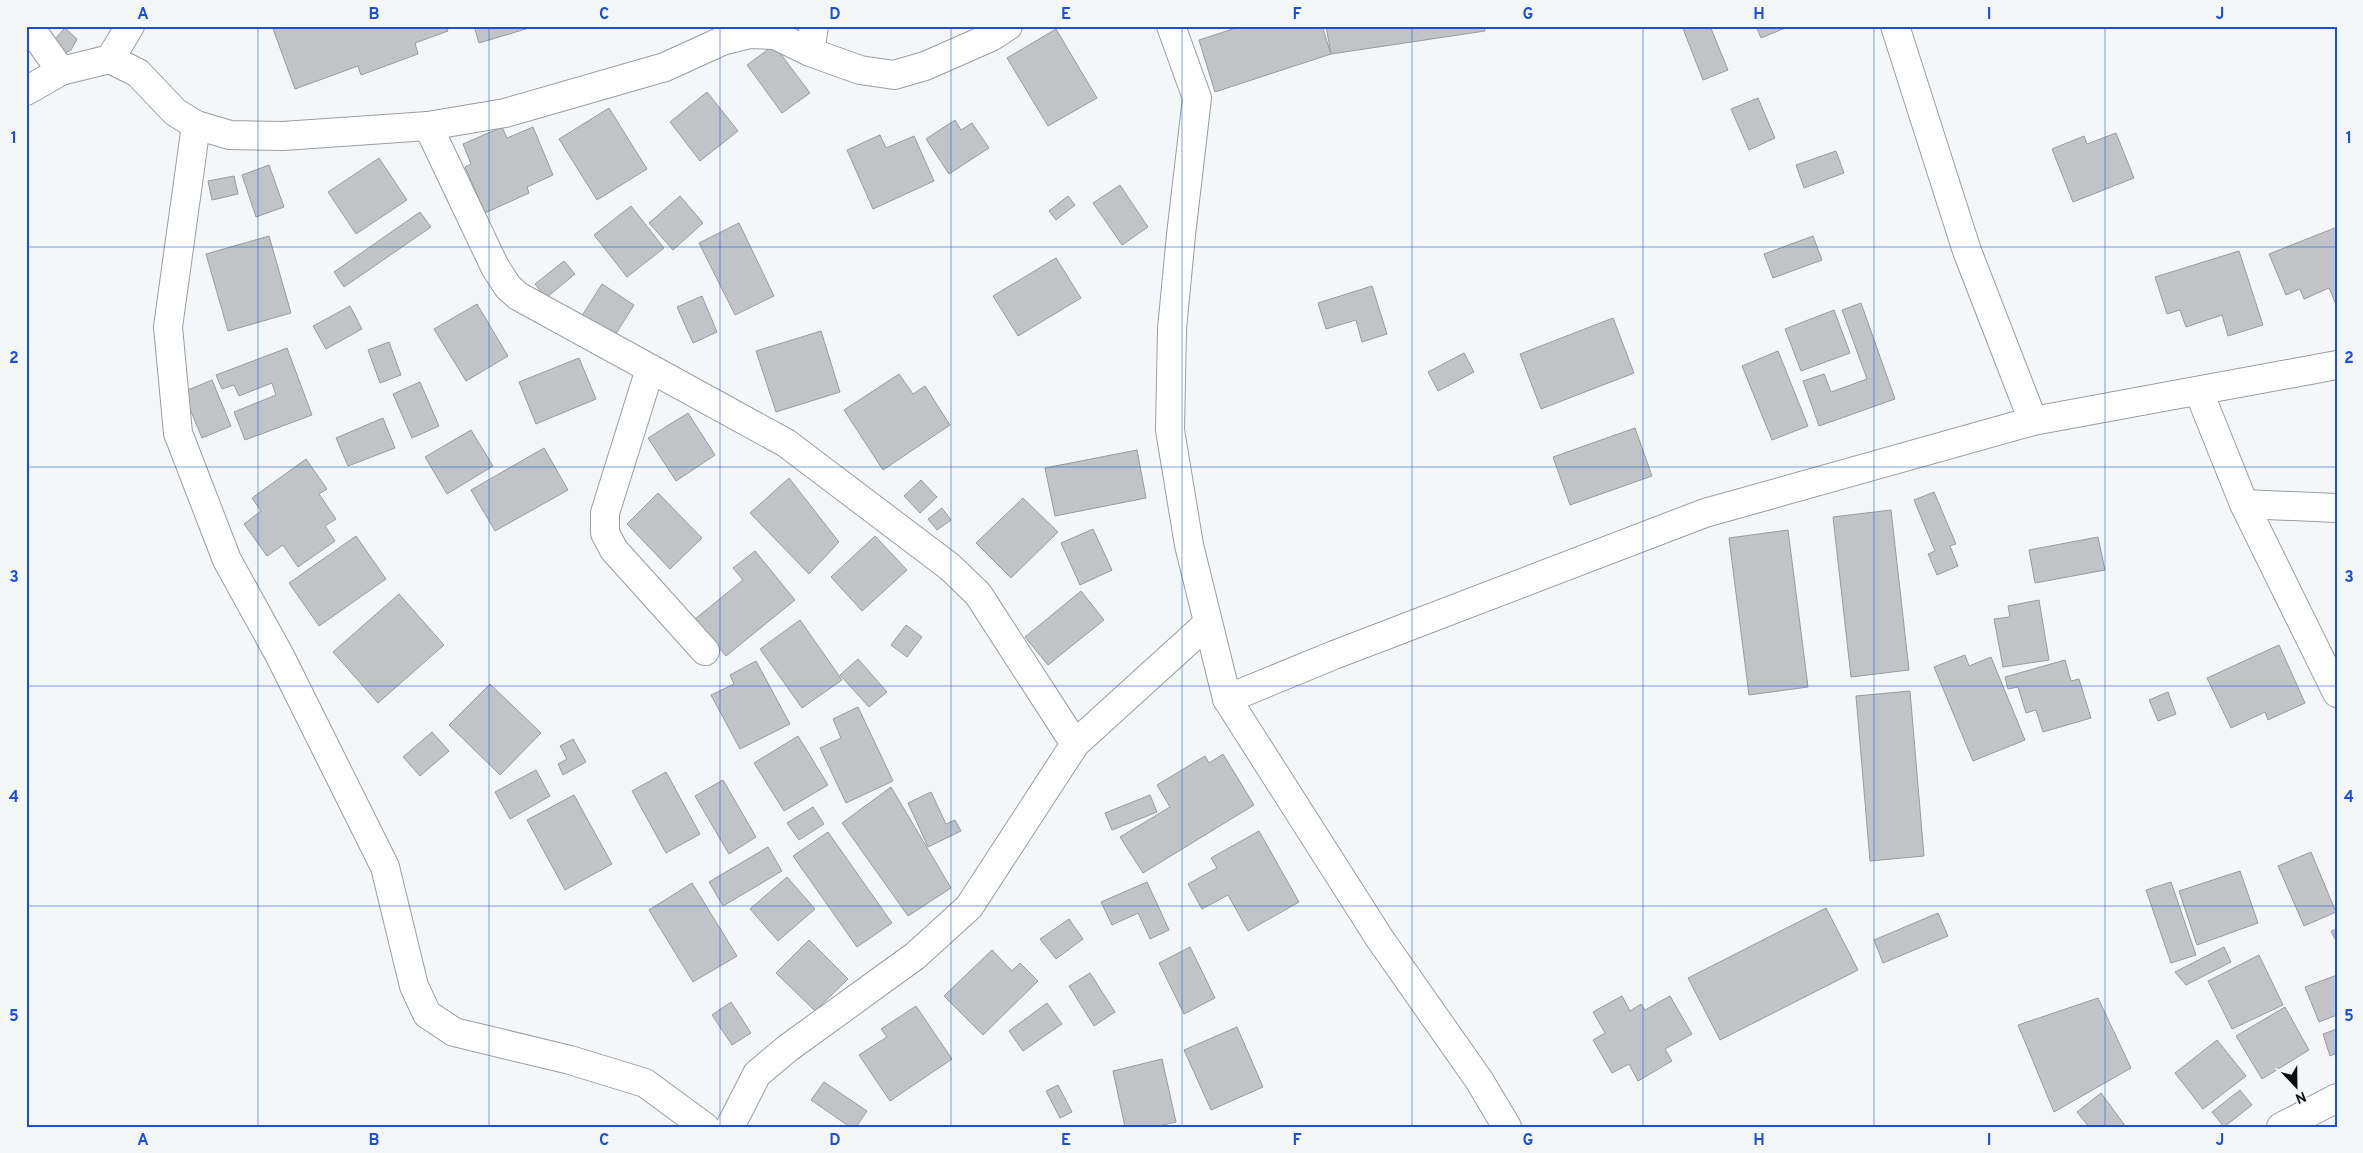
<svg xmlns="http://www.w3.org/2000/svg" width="2363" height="1153" font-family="Overpass,sans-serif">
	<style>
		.building { fill: #c0c4c6; stroke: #989c9e }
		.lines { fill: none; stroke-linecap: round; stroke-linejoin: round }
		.minor-casing { stroke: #9a9e9f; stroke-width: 30 }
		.minor { stroke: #fff; stroke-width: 28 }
		.grid { fill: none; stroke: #1d4ed8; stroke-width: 1; stroke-opacity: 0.55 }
		.neatline { fill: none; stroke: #1d4ed8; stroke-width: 2 }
		.grid-label { font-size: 16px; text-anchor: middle; font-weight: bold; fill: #1d4ed8 }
	</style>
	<rect width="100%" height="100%" fill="#f3f7f9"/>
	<g class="building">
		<path d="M272,26H446L448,31L415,43L418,54L361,75L358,66L295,89Z"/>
		<path d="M474,26H536L479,43Z"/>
		<path d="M1242,26H1322L1331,54L1215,92L1199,40Z"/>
		<path d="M1326,26H1484L1485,31L1331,54Z"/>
		<path d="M1682,26H1710L1728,70L1703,80Z"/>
		<path d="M1756,26H1790L1761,38Z"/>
		<path d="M65,28L77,39L71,50L59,56L53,41Z"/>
		<path d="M1056,29L1097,98L1048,126L1007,58Z"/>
		<path d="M774,45L810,93L782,113L747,65Z"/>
		<path d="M707,92L738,131L700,161L670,122Z"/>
		<path d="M1758,98L1775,138L1749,150L1731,109Z"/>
		<path d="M609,108L647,169L597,200L559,139Z"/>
		<path d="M955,120L961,130L972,123L989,148L949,174L926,139Z"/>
		<path d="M502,127L507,138L533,127L553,175L527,187L529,193L485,213L465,167L471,164L463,144Z"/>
		<path d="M2116,133L2134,178L2073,202L2052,149L2084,136L2087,144Z"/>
		<path d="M880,135L886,148L914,136L934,181L873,209L847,150Z"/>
		<path d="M1836,151L1844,173L1804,188L1796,165Z"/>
		<path d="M379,158L407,200L356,234L328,192Z"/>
		<path d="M269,165L284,207L256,217L242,175Z"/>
		<path d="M234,176L238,194L212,200L208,181Z"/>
		<path d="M1120,185L1148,227L1122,245L1093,203Z"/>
		<path d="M680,196L703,223L673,250L649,223Z"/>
		<path d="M1068,196L1075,205L1056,220L1049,211Z"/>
		<path d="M631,206L664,248L627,277L594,235Z"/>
		<path d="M420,212L431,227L344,287L334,272Z"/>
		<path d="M739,223L774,296L735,315L699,243Z"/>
		<path d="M2337,227V307L2329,288L2304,299L2300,289L2286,295L2269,254Z"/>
		<path d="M269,236L291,313L228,331L206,254Z"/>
		<path d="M1813,236L1822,260L1773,278L1764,254Z"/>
		<path d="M2239,251L2263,325L2228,336L2222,315L2186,327L2180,310L2167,314L2155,277Z"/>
		<path d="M1056,258L1081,298L1018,336L993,296Z"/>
		<path d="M564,261L575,274L546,298L535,284Z"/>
		<path d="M602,284L634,305L610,343L578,322Z"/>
		<path d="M1372,286L1387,334L1362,342L1356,320L1326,329L1318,303Z"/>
		<path d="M702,296L717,332L693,343L677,307Z"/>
		<path d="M1861,303L1895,399L1819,426L1803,381L1824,374L1831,392L1867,379L1842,310Z"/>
		<path d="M477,304L508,356L466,381L434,329Z"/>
		<path d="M350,306L362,329L326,349L313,326Z"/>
		<path d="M1834,310L1850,353L1801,371L1785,329Z"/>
		<path d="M1613,318L1634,373L1541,409L1520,354Z"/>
		<path d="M821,331L840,392L776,412L756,351Z"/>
		<path d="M389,342L401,375L380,383L368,350Z"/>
		<path d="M287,348L312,415L245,440L234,412L276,395L272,383L239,396L234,385L222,389L216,375Z"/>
		<path d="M1778,351L1808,426L1772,440L1742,366Z"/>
		<path d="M1464,353L1474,372L1438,391L1428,372Z"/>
		<path d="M579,358L596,399L536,424L519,382Z"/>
		<path d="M899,374L913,394L925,386L950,425L883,470L844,410Z"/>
		<path d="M212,380L231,426L202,438L183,392Z"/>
		<path d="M420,382L439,426L412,438L393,394Z"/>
		<path d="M688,413L715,455L676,481L648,438Z"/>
		<path d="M383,418L395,448L348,466L336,438Z"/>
		<path d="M1635,428L1652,476L1570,505L1553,457Z"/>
		<path d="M471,430L493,466L447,494L425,457Z"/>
		<path d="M544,448L568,490L495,531L471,490Z"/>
		<path d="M1137,450L1146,498L1055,516L1045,468Z"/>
		<path d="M306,459L327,489L319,494L336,519L325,526L335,541L298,567L283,545L267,556L244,524L261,511L252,498Z"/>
		<path d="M789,478L839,542L809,574L750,513Z"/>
		<path d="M921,480L937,497L920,513L904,496Z"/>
		<path d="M1934,492L1956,544L1950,546L1958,566L1937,575L1928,554L1935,551L1914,500Z"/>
		<path d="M658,493L702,538L670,569L627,524Z"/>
		<path d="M1023,498L1058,532L1011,578L976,543Z"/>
		<path d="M942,508L951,520L937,530L928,519Z"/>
		<path d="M1891,510L1909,670L1851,677L1833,517Z"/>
		<path d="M1093,529L1112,570L1080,585L1061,543Z"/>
		<path d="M1788,530L1808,687L1749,695L1729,538Z"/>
		<path d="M356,536L386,579L319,626L289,583Z"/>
		<path d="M875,536L907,570L862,611L831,577Z"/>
		<path d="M2098,537L2105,570L2035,583L2029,550Z"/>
		<path d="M755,551L795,600L726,656L695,619L743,580L733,568Z"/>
		<path d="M1081,591L1104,620L1048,665L1025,637Z"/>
		<path d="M399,594L444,645L378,703L333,652Z"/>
		<path d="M2039,600L2049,660L2003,667L1994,619L2010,617L2008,606Z"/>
		<path d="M800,620L842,680L802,708L760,649Z"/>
		<path d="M906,625L922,637L907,657L891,645Z"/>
		<path d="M2279,645L2305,703L2268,720L2265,712L2231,728L2207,678Z"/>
		<path d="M1965,655L1969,666L1991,657L2025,740L1973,761L1934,667Z"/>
		<path d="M858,659L887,692L869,707L840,675Z"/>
		<path d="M2065,660L2071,681L2079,679L2091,718L2043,732L2036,710L2026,713L2018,687L2008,689L2005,677Z"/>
		<path d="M756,661L790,724L740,749L711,695L734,684L730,675Z"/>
		<path d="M490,684L541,733L500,775L449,725Z"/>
		<path d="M1910,691L1924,856L1870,861L1856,696Z"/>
		<path d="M2168,692L2176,714L2158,721L2149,700Z"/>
		<path d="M858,707L893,781L846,803L820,748L841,738L833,719Z"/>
		<path d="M432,732L449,751L420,776L403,757Z"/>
		<path d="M798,736L828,785L784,811L754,763Z"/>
		<path d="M573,739L586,762L563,775L558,764L567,759L560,746Z"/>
		<path d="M1223,754L1254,805L1143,873L1120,837L1170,807L1157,785L1205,756L1209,763Z"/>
		<path d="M536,770L550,796L510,819L495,792Z"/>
		<path d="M666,772L700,834L666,853L632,791Z"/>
		<path d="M723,780L756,837L729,854L695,796Z"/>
		<path d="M891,787L951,888L908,916L842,823Z"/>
		<path d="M931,792L946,824L955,820L961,831L928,847L908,803Z"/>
		<path d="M574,795L612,864L565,890L527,820Z"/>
		<path d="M1150,795L1157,812L1112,830L1105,813Z"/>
		<path d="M813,807L824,824L799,840L787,823Z"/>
		<path d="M1259,831L1299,902L1248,931L1228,895L1202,909L1188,884L1217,868L1211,858Z"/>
		<path d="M828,832L892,923L857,947L793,856Z"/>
		<path d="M768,847L782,871L723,906L709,882Z"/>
		<path d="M2311,852L2336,912L2304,926L2278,866Z"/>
		<path d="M2240,871L2258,923L2197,945L2179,891Z"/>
		<path d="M787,877L815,909L778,941L750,909Z"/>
		<path d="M1147,882L1169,930L1150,939L1138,913L1112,925L1101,902Z"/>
		<path d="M2171,882L2196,955L2171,963L2146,890Z"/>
		<path d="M692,883L737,956L693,982L649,910Z"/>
		<path d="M1826,908L1858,970L1720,1040L1688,978Z"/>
		<path d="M1938,913L1948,936L1883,963L1874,940Z"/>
		<path d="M1069,919L1083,939L1056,959L1040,939Z"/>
		<path d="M2337,929V943L2331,931Z"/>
		<path d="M809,940L848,979L815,1011L776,973Z"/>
		<path d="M1190,947L1215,998L1184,1014L1159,963Z"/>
		<path d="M2224,947L2231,962L2186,985L2175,972Z"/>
		<path d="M992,950L1012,971L1020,963L1038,981L983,1035L944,996Z"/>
		<path d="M2259,955L2283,1005L2232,1029L2208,981Z"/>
		<path d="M1090,973L1115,1012L1094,1026L1069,986Z"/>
		<path d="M2337,975V1015L2319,1022L2305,987Z"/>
		<path d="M1622,996L1630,1011L1641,1004L1645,1010L1670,996L1692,1034L1665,1049L1672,1061L1638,1081L1629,1064L1612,1073L1593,1040L1605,1033L1593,1012Z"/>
		<path d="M2098,998L2131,1068L2054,1112L2018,1025Z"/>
		<path d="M731,1002L751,1033L732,1045L712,1015Z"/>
		<path d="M1047,1003L1062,1024L1023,1051L1009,1031Z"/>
		<path d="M916,1006L952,1059L890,1101L859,1055L887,1037L881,1029Z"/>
		<path d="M2285,1007L2309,1050L2262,1079L2236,1036Z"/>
		<path d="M1237,1027L1263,1087L1211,1110L1184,1050Z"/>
		<path d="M2337,1029V1053L2330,1056L2323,1034Z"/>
		<path d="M2217,1040L2246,1076L2203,1109L2175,1073Z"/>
		<path d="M1162,1059L1176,1122L1154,1127H1125L1113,1071Z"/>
		<path d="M824,1082L867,1111L856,1127H850L811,1100Z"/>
		<path d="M1058,1085L1072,1112L1060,1118L1046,1091Z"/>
		<path d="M2240,1090L2252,1105L2224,1127L2212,1112Z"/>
		<path d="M2101,1093L2126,1127H2089L2077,1112Z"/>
	</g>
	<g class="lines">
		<g class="minor-casing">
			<g id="minor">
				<path d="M29,26L61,71"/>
				<path d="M1171,26L1197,98L1181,235L1172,329L1170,430L1189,545L1227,699L1380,939L1479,1080L1507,1127"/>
				<path d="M1895,26L1967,251L2033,421"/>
				<path d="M810,52L814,26"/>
				<path d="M110,59L130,26"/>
				<path d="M26,91L61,71L110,59L138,73L175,112L196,125L230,135L283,136L428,126L505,113L665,67L722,41L750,34L775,35L810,52L860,70L894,75L925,66L991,37L1008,26"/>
				<path d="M196,125L168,327L178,433L227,560L280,656L385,867L414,986L427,1014L454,1032L570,1060L645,1083L705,1127"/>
				<path d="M428,126L495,267L508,287L518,296L786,443L950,567L978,594L1075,744"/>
				<path d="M650,369L605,513V533L614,550L705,651"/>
				<path d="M2199,392L2244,504L2337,693"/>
				<path d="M2244,504L2337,508"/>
				<path d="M1227,699L1334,655L1705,513L2033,421L2337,365"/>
				<path d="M730,1127L757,1074L788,1048L915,956L969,907L1075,744L1207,624"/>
				<path d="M2281,1127L2337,1098"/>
			</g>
		</g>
		<use href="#minor" class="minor"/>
	</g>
	<path class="grid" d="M258,26V1127M489,26V1127M720,26V1127M951,26V1127M1182,26V1127M1412,26V1127M1643,26V1127M1874,26V1127M2105,26V1127M26,247H2337M26,467H2337M26,686H2337M26,906H2337"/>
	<rect width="2363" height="1153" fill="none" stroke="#f3f7f9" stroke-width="55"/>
	<g transform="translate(2296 1086) rotate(158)" stroke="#f3f7f9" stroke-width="4" paint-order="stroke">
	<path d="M0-4L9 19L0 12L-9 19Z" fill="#0d0e0f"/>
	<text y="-8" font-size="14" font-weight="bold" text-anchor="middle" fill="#0d0e0f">N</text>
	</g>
	<rect x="28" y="28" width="2308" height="1098" class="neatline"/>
	<g class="grid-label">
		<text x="143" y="19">A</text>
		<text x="374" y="19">B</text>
		<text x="604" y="19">C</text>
		<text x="835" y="19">D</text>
		<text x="1066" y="19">E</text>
		<text x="1297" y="19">F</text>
		<text x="1528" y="19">G</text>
		<text x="1759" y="19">H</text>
		<text x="1989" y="19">I</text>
		<text x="2220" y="19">J</text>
		<text x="14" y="143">1</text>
		<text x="2349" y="143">1</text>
		<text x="14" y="363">2</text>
		<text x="2349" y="363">2</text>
		<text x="14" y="582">3</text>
		<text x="2349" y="582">3</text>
		<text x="14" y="802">4</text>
		<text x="2349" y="802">4</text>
		<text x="14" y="1021">5</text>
		<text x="2349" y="1021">5</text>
		<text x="143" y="1145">A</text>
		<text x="374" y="1145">B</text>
		<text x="604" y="1145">C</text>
		<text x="835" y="1145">D</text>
		<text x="1066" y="1145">E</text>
		<text x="1297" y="1145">F</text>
		<text x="1528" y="1145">G</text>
		<text x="1759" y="1145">H</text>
		<text x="1989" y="1145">I</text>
		<text x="2220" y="1145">J</text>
	</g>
</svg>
